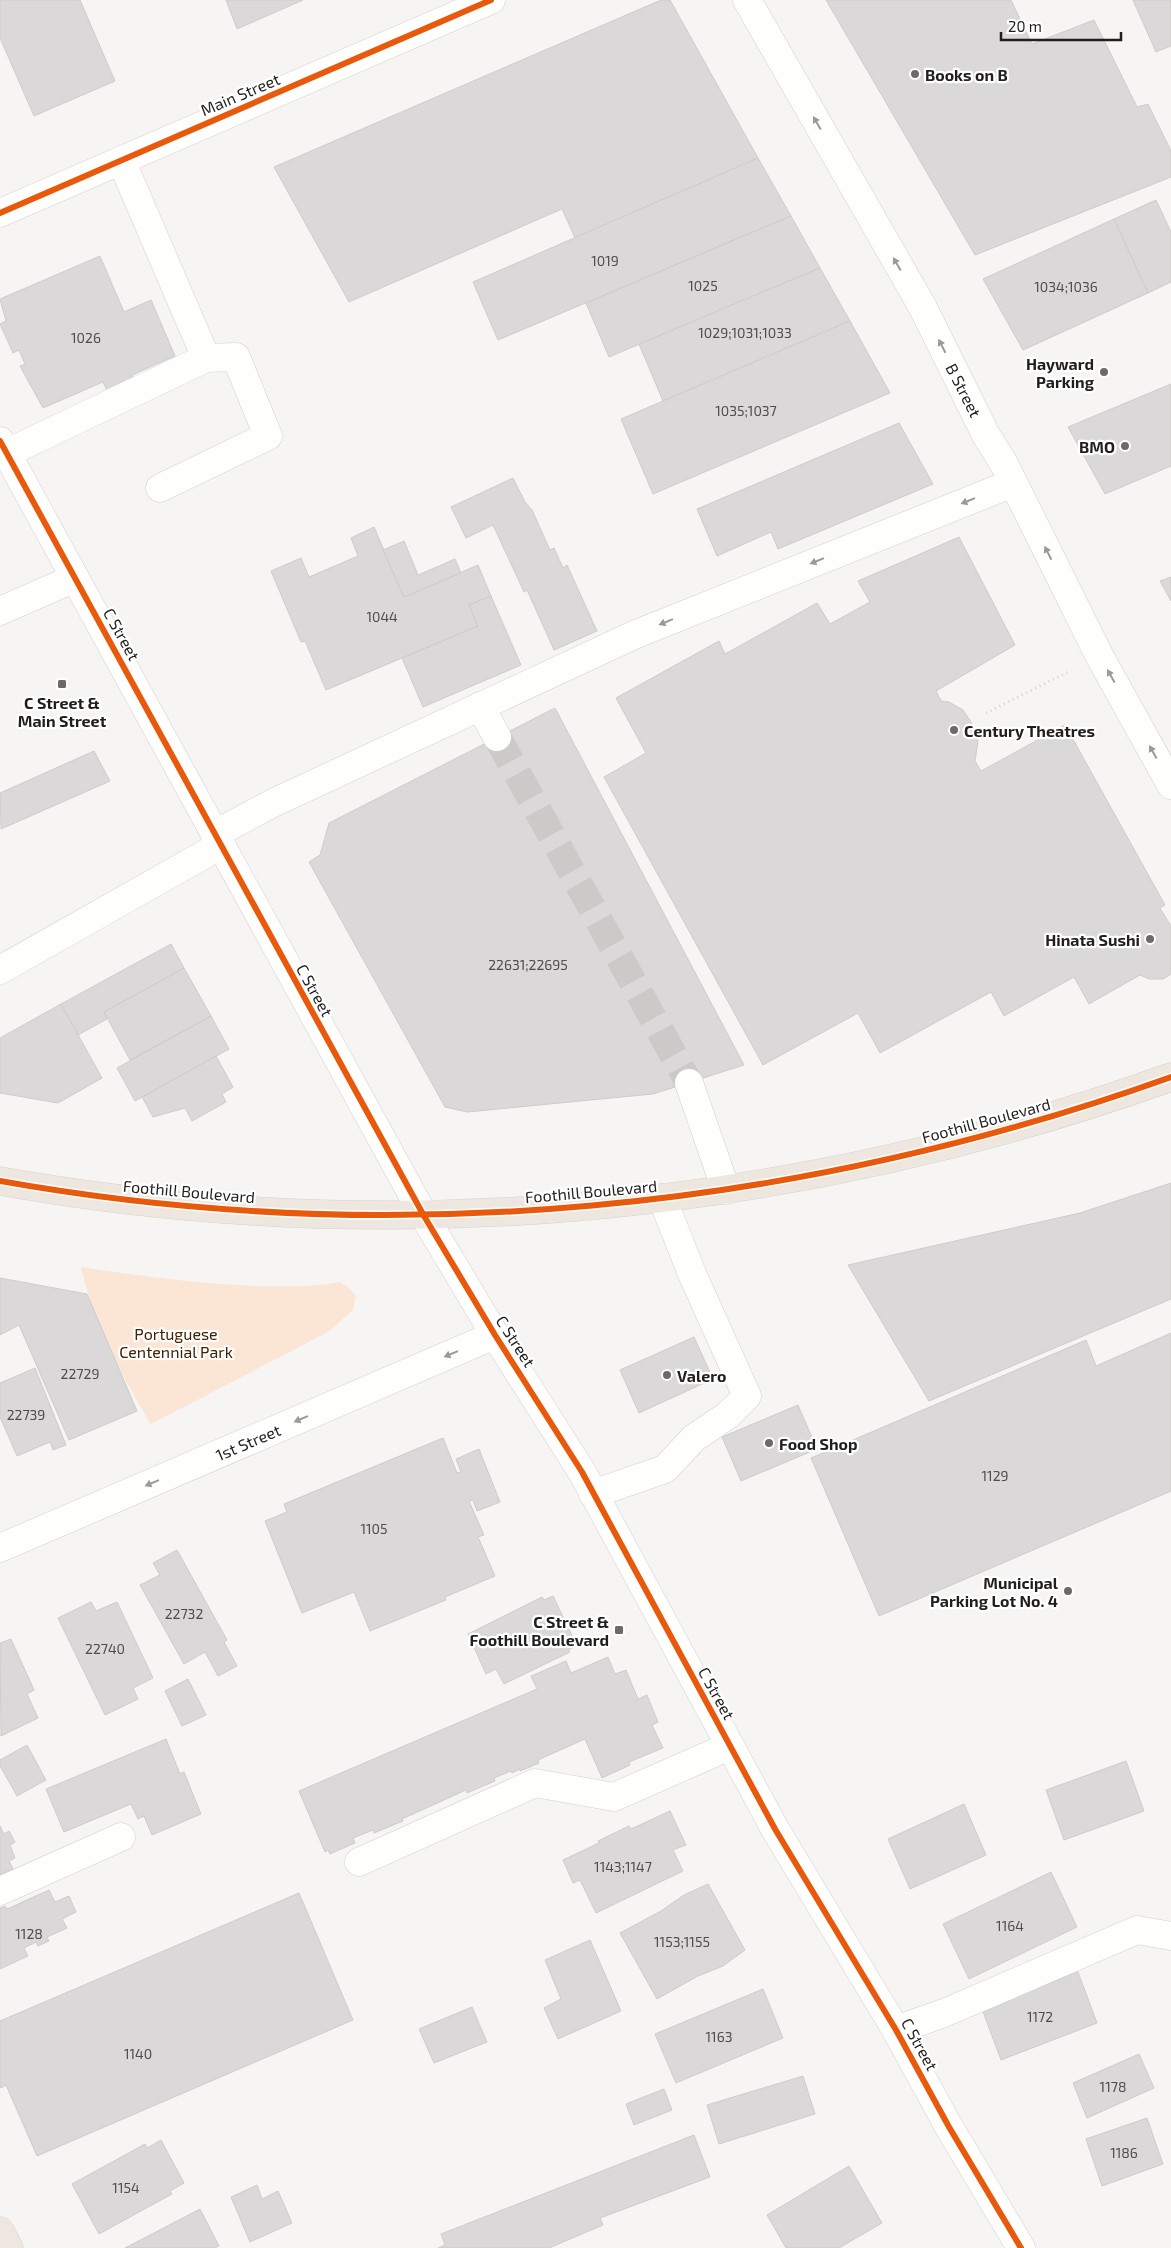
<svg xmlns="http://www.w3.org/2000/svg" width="1171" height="2248" font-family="'Exo 2',sans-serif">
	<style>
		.green { fill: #fbe5d4 }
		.building { fill: #dad8d8; stroke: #cecccb }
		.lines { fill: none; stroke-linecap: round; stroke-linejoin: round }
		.minor-tunnel { stroke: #cccac8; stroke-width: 28; stroke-dasharray: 28 14; stroke-linecap: butt }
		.minor-casing { stroke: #d3d1d0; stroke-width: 29 }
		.major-casing { stroke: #d4d3d2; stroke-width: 29 }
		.path { stroke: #d4d3d3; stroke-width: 3; stroke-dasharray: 1 4; stroke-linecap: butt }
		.minor { stroke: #fefefd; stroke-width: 28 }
		.major { stroke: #eee7df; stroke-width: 28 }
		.cycleway-casing { stroke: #fff; stroke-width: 9 }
		.cycleway { stroke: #e8590c; stroke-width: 6 }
		.oneway { fill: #9a9a99 }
		.poi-dot { fill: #6b6a69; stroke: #fff; stroke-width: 2 }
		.labels { text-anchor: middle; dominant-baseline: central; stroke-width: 4.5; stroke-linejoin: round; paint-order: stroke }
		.number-label { font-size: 14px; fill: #4e4d4c }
		.poi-label { font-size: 16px; font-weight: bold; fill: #201f1e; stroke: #fff; text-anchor: end }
		.street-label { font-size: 16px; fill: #201f1e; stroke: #fff }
		.park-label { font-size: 16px; fill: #412100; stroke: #fff }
	</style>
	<rect width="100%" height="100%" fill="#f7f5f3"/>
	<path class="green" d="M81,1267C133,1275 184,1282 237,1285C271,1287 306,1288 340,1282L349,1288L356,1296L353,1310L328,1332L151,1424C122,1377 93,1321 81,1267Z"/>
	<g class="building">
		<path d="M0,0H80L115,81L34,116L0,38Z"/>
		<path d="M226,0H303L237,29Z"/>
		<path d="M661,0H670L758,158L575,238L562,209L349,302L274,167Z"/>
		<path d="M826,0H1011L1032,44L1094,20L1137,107L1148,104L1171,151V177L975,255Z"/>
		<path d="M1133,0H1171V46L1156,52Z"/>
		<path d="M758,158L791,216L498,340L473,282Z"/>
		<path d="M1156,200L1171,232V282L1148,293L1114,219Z"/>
		<path d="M791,216L820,268L609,357L586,303Z"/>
		<path d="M1114,219L1148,293L1023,350L983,279Z"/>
		<path d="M100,256L124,312L151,300L175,356L132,375L136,383L109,395L103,382L43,408L20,366L25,364L19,350L13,353L0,324L6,321L0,299Z"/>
		<path d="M820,268L850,321L663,401L639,344Z"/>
		<path d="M850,321L890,393L653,494L621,419Z"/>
		<path d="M1171,384V466L1105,494L1068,427Z"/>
		<path d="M899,423L933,484L778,549L771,532L717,556L697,509Z"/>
		<path d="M513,478L525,502L532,510L550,550L554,548L563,568L567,565L597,631L554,650L527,590L524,592L493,525L466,538L451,507Z"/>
		<path d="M374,527L404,597L478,565L491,596L469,605L478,626L326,690L305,641L301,642L271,571L301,558L309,577L358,556L351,538Z"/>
		<path d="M959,537L1015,645L936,691L941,701L949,702L963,710L975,728L978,741L975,761L981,771L1065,725L1165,905L1160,908L1171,926V974L1163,979H1149L1140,975L1089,1004L1074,977L1004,1016L991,992L880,1053L858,1013L763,1065L604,777L646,753L616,698L719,641L725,654L817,603L830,624L870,602L858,581Z"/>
		<path d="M404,541L418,575L455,559L461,573L404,597L383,550Z"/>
		<path d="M1171,577V601L1160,581Z"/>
		<path d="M491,596L521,665L423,707L402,658L478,626L469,605Z"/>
		<path d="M555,708L744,1065L653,1094L467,1112L445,1107L309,862L320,855L329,823Z"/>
		<path d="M94,751L110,781L1,829L0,793Z"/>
		<path d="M171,944L184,968L104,1012L107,1019L78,1035L61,1004Z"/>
		<path d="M184,968L211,1016L130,1060L104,1012Z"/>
		<path d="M61,1004L102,1078L58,1103L0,1093V1038Z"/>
		<path d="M211,1016L229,1049L135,1101L117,1068Z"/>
		<path d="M216,1056L233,1087L222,1094L226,1102L192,1121L185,1108L153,1117L142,1097Z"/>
		<path d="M1171,1183V1299L929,1401L848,1265L1080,1213Z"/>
		<path d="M0,1278L87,1294L137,1411L69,1440L19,1325L0,1335Z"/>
		<path d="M1171,1333V1491L879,1616L811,1458L1086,1340L1096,1366Z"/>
		<path d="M694,1337L713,1379L639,1413L620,1370Z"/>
		<path d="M35,1368L66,1445L53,1450L50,1442L17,1456L0,1417V1383Z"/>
		<path d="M798,1405L817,1449L741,1481L722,1437Z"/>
		<path d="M443,1438L457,1473L461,1472L456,1459L479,1449L500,1502L477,1511L473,1500L469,1501L484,1535L478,1537L495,1576L445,1597L446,1600L370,1631L354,1592L302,1613L265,1521L287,1512L284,1504Z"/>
		<path d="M177,1550L227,1640L224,1642L237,1666L218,1676L205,1652L184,1664L140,1585L160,1575L153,1563Z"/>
		<path d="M553,1596L577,1646L568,1650L570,1652L504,1684L496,1669L486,1674L468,1634L542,1597L544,1600Z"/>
		<path d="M91,1602L96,1611L117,1602L153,1678L133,1688L138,1699L105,1715L58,1618Z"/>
		<path d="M11,1639L34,1690L27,1694L38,1718L1,1736L0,1643Z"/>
		<path d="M608,1657L615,1674L626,1670L638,1699L647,1695L658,1722L652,1725L663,1748L629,1762L630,1765L602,1778L585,1739L538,1760L539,1763L520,1771V1769L512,1773L511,1771L494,1778L495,1781L467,1793L466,1790L402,1819L403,1821L374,1833L373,1830L353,1838L355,1843L330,1854L328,1850L325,1852L299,1791L537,1689L531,1676L566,1661L571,1673Z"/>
		<path d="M188,1679L206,1715L182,1726L165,1691Z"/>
		<path d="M166,1739L180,1774L184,1772L201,1814L152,1835L144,1816L138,1819L131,1804L64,1832L46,1789Z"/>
		<path d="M27,1745L46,1780L17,1796L0,1766V1760Z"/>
		<path d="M1126,1761L1144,1811L1064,1840L1046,1790Z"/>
		<path d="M964,1804L986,1855L910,1889L888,1839Z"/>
		<path d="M670,1811L686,1845L673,1850L683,1871L596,1913L580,1880L573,1883L563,1860L599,1843L598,1841L629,1826L631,1829Z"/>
		<path d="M0,1826L4,1834L9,1831L15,1842L10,1845L15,1858L9,1861L13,1869L0,1875Z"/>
		<path d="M1051,1872L1077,1927L969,1979L943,1924Z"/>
		<path d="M708,1884L745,1950L723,1966L698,1976L657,1999L620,1933L661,1911L684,1895Z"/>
		<path d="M49,1890L55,1902L69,1896L76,1912L62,1919L67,1928L47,1937L49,1941L38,1946L36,1942L24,1948L28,1956L0,1969V1908L5,1906L7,1909Z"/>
		<path d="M299,1893L353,2020L37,2156L6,2085L1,2088L0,2086V2021Z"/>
		<path d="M590,1940L621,2011L558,2039L544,2008L561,1999L545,1960Z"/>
		<path d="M1078,1972L1097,2023L1001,2060L982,2009Z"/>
		<path d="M763,1989L783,2038L676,2083L655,2034Z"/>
		<path d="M472,2007L487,2042L434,2063L419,2029Z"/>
		<path d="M1139,2054L1154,2088L1087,2118L1073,2083Z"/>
		<path d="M803,2076L815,2114L719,2144L707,2105Z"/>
		<path d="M664,2089L672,2110L634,2125L626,2104Z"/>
		<path d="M1147,2118L1163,2164L1102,2186L1086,2139Z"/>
		<path d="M694,2135L710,2177L600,2218L603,2225L549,2248H438L445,2245L441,2234Z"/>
		<path d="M161,2140L184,2183L170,2191L172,2194L99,2234L72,2184L145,2144L147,2148Z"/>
		<path d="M849,2166L882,2223L839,2248H786L767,2215Z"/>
		<path d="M257,2185L262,2199L278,2191L292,2223L250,2242L231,2197Z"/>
		<path d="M200,2209L219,2246L215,2248H125Z"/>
	</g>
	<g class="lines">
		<path class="minor-tunnel" d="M497,737L689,1083"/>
		<g class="minor-casing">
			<g id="minor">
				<path d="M747,0L922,306L986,435L1004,464L1100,657L1171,785"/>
				<path d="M0,213L491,0"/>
				<path d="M0,441L424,1216L495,1335L582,1472L775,1829L896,2030L949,2127L1021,2248"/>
				<path d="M7,453L206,358L121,160"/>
				<path d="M160,488L268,436L236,357L206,358"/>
				<path d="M0,611L75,578"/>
				<path d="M480,706L497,737"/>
				<path d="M215,834L273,803L634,635L1013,483"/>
				<path d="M0,970L221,845"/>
				<path d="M689,1083L726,1190"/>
				<path d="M593,1494L665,1469L694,1438L728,1415L747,1396L693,1276L662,1198"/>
				<path d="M0,1548L495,1335"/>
				<path d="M359,1862L535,1783L614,1797L730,1746"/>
				<path d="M0,1891L121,1837"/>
				<path d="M896,2030L944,2013L1137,1930L1171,1936"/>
			</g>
		</g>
		<g class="major-casing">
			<g id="major">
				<path d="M0,1181C392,1251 797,1211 1171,1077"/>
				<path d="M0,2231L9,2248"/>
			</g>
		</g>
		<path class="path" d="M986,713L1068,672"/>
		<use href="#minor" class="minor"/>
		<use href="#major" class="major"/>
		<g class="cycleway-casing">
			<g id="cycleway">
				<path d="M0,213L491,0"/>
				<path d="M0,441L424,1216L495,1335L582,1472L775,1829L896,2030L949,2127L1021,2248"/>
				<path d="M0,1181C392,1251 797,1211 1171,1077"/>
			</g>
		</g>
		<use href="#cycleway" class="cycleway"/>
	</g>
	<defs><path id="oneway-solid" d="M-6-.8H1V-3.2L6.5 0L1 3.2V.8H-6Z" transform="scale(1.25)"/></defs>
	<g class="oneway">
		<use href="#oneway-solid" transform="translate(817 123) rotate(-120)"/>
		<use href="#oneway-solid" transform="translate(897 264) rotate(-120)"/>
		<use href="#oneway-solid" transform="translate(942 346) rotate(-117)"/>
		<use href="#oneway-solid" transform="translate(968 501) rotate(158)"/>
		<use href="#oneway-solid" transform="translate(1048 553) rotate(-117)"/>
		<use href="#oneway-solid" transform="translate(817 561) rotate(158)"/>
		<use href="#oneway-solid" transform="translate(666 622) rotate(158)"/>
		<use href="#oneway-solid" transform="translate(1111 676) rotate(-119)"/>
		<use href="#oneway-solid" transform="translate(1153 752) rotate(-119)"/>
		<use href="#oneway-solid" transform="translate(451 1354) rotate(157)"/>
		<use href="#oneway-solid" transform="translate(301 1419) rotate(157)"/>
		<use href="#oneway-solid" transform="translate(152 1483) rotate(157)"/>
	</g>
	<g class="poi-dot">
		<circle cx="915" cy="74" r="5"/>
		<circle cx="1104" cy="372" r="5"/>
		<circle cx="1125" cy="446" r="5"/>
		<rect x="57" y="679" width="10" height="10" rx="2.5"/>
		<circle cx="954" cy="730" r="5"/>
		<circle cx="1150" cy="939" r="5"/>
		<circle cx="667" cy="1375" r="5"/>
		<circle cx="769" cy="1443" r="5"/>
		<circle cx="1068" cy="1591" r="5"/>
		<rect x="614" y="1625" width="10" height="10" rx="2.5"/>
	</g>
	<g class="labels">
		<g class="number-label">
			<text x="605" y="260">1019</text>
			<text x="703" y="285">1025</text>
			<text x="1066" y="286">1034;1036</text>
			<text x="745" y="332">1029;1031;1033</text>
			<text x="86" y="337">1026</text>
			<text x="746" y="410">1035;1037</text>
			<text x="382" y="616">1044</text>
			<text x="528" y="964">22631;22695</text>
			<text x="80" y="1373">22729</text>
			<text x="26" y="1414">22739</text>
			<text x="995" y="1475">1129</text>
			<text x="374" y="1528">1105</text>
			<text x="184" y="1613">22732</text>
			<text x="105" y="1648">22740</text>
			<text x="623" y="1866">1143;1147</text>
			<text x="1010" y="1925">1164</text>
			<text x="29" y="1933">1128</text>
			<text x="682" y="1941">1153;1155</text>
			<text x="1040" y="2016">1172</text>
			<text x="719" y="2036">1163</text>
			<text x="138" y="2053">1140</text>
			<text x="1113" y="2086">1178</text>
			<text x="1124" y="2152">1186</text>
			<text x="126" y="2187">1154</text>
		</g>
		<g class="poi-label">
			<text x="925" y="74" text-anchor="start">Books on B</text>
			<text x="1094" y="363">Hayward<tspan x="1094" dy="18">Parking</tspan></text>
			<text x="1115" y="446">BMO</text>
			<text x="62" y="702" text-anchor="middle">C Street &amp;<tspan x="62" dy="18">Main Street</tspan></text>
			<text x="964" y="730" text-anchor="start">Century Theatres</text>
			<text x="1140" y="939">Hinata Sushi</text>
			<text x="677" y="1375" text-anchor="start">Valero</text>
			<text x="779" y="1443" text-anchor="start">Food Shop</text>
			<text x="1058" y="1582">Municipal<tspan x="1058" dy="18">Parking Lot No. 4</tspan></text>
			<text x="609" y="1621">C Street &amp;<tspan x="609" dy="18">Foothill Boulevard</tspan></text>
		</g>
		<g class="street-label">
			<text transform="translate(240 94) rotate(-23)">Main Street</text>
			<text transform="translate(964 390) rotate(63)">B Street</text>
			<text transform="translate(122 634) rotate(61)">C Street</text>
			<text transform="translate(315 990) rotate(61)">C Street</text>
			<text transform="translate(986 1120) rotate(-15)">Foothill Boulevard</text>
			<text transform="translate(189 1191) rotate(5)">Foothill Boulevard</text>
			<text transform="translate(591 1191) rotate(-5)">Foothill Boulevard</text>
			<text transform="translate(516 1341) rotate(57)">C Street</text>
			<text transform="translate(248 1442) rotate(-23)">1st Street</text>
			<text transform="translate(717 1693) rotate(61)">C Street</text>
			<text transform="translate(920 2044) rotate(61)">C Street</text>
		</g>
		<g class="park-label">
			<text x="176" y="1333">Portuguese<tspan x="176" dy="18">Centennial Park</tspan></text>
		</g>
	</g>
	<path d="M1001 32v8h120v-8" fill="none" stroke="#201f1e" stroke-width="2.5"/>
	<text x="1008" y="32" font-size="15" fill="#201f1e" stroke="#ffffff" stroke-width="4" paint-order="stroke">20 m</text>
</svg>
